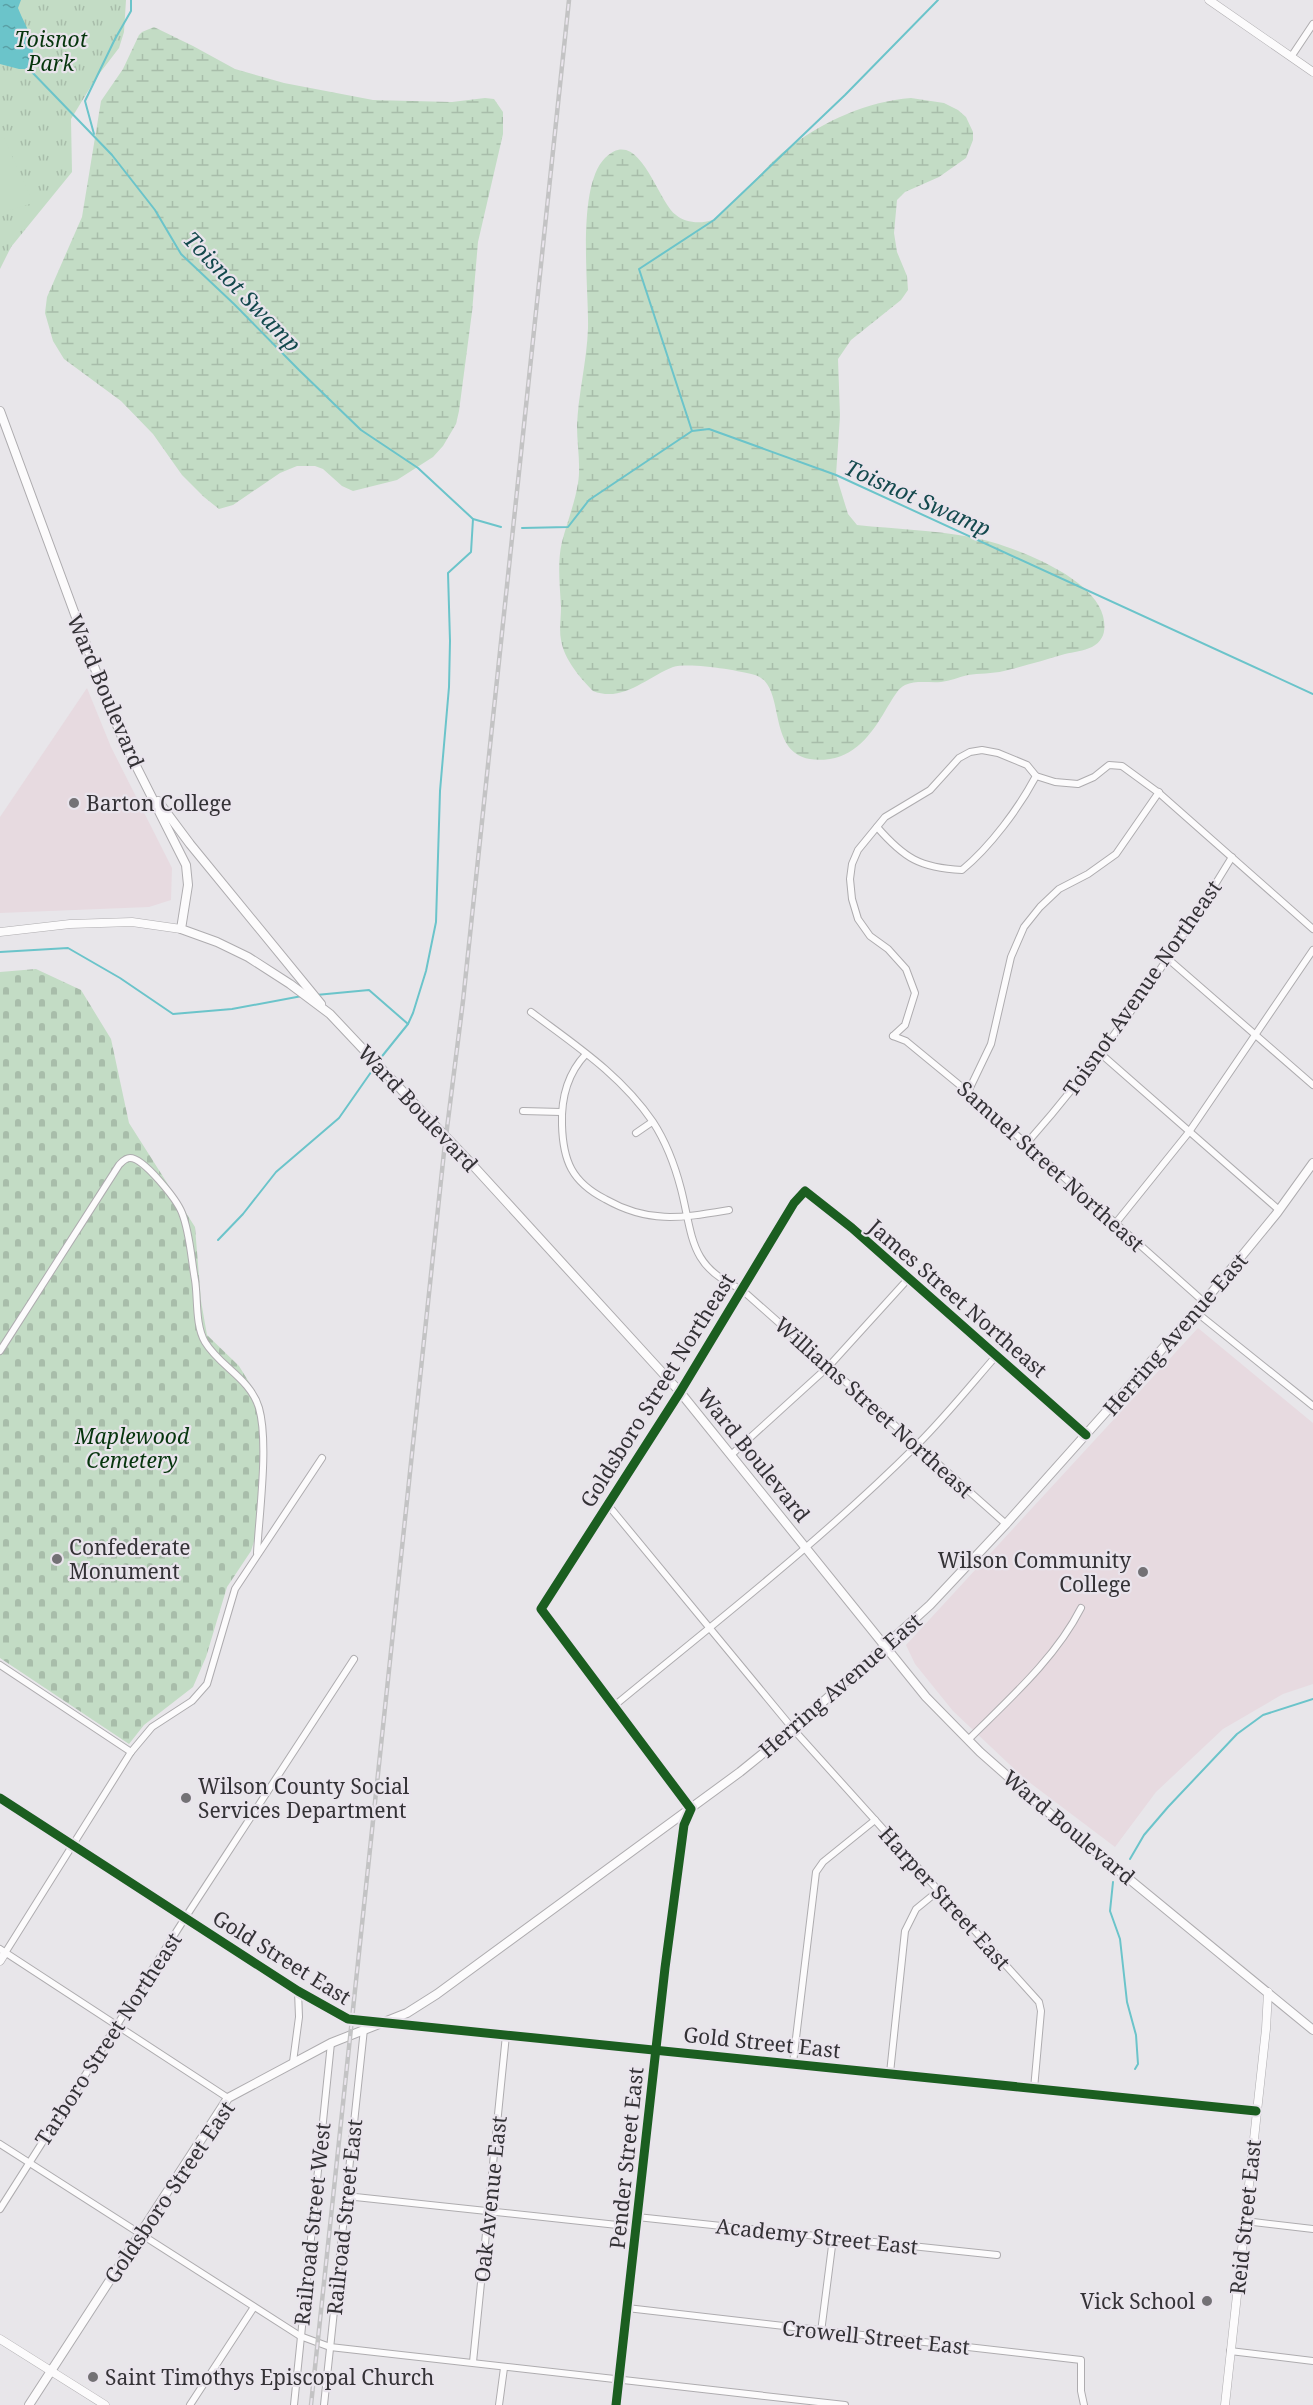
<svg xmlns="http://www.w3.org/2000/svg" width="1313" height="2405" font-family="'Noto Serif',serif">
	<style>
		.education { fill: #e7dae0 }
		.wetland { fill: url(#wetland-marsh) }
		.cemetery { fill: url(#cemetery-stones) }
		.park { fill: url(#park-tufts) }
		.pitch { fill: #c3dcc5 }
		.water { fill: url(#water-ripples) }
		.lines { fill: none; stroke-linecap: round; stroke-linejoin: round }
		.stream { stroke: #6bc4ca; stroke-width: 2 }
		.minor-casing { stroke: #aeacaf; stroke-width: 8 }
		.tertiary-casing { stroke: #aeacaf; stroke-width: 9 }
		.secondary-casing { stroke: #aeacaf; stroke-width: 10 }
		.minor { stroke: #fcfbfc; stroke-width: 6 }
		.tertiary { stroke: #fcfbfc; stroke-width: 8 }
		.secondary { stroke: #fcfbfc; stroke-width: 8 }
		.rail-casing { stroke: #c3c3c4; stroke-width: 4.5 }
		.rail { stroke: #e9e4ec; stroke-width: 2; stroke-dasharray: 7; stroke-linecap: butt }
		.secondary-bridge-casing { stroke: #aeacaf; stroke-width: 10; stroke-linecap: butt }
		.secondary-bridge { stroke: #fcfbfc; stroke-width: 8 }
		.cycleway-casing { stroke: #e9e4ec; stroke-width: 13 }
		.cycleway { stroke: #1b5e20; stroke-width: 9 }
		.poi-dot { fill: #737175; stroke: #e9e4ec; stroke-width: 2 }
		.labels { text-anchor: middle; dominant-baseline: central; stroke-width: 4.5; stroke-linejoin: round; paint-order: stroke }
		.park-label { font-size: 21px; font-style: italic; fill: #06350d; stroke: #e9e4ec }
		.street-label { font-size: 21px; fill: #343236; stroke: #e9e4ec }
		.poi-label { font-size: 21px; fill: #343236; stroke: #e9e4ec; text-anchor: start }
		.water-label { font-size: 22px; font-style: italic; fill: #14494d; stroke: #e9e4ec }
	</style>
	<defs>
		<pattern id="wetland-marsh" width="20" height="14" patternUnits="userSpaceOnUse" patternTransform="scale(1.5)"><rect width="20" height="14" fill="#c3dcc5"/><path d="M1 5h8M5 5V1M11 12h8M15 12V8" fill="none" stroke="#a8bdaa"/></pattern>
		<pattern id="cemetery-stones" width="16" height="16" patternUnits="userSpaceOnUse" patternTransform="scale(1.5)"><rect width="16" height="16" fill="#c3dcc5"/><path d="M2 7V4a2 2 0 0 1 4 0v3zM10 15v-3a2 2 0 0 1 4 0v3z" fill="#a8bdaa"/></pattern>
		<pattern id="park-tufts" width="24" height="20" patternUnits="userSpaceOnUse" patternTransform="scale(1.5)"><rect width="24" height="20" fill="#c3dcc5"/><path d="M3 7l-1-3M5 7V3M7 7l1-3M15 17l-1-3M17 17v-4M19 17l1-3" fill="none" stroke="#a8bdaa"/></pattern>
		<pattern id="water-ripples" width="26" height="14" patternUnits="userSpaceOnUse" patternTransform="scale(1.5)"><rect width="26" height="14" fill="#6bc4ca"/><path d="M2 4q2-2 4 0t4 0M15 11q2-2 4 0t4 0" fill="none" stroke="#59a0a5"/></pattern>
	</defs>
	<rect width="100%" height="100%" fill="#e8e6ea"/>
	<g class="education">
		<path d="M87,688L111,747L172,868L171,900L149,907L0,913V817Z"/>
		<path d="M1198,1328L1313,1423V1684L1283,1694L1223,1729L1156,1792L1115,1847L1025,1779L953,1711L915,1664L906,1645Z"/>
	</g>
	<g class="wetland">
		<path d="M154,27L193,46L235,69L284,83L373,100L452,102L485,98L494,99L503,112V134L478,242L472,312L459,411L456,424L443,446L433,457L397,480L353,491L342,486L323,469L315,466H297L280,473L233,505L219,509L204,497L182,475L153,434L121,401L64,359L53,341L45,313L47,297L82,217L101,101L123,69L139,35L142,32Z"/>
		<path d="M911,98L944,103L958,110L966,117L973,132V140L966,158L939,177L905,192L897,200L894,233L897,252L907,276L908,290L901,300L851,340L838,359L840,416L836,475L848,514L857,525C895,529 933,530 971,537C1008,544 1093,575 1103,616C1106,629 1105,640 1092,647C1084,651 1073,652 1065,654C1045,660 1024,666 1004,671C992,674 979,673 968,675C959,677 950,681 941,682C929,683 916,680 905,685C897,689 893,699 888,706C875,729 858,755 830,759C759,769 791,686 755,675C738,670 689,662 673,667C647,677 623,703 593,691C580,678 564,659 561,640C559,630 561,618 561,607C560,586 557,562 562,542C567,522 575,503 578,483C581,465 577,445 577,426C578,394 587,361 588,328C589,288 576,187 605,158C639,124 657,201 676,215C685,223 701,224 712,220C721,217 741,194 749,186C763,173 775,157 790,147C824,121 868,101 911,98Z"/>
	</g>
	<path class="cemetery" d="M36,969L81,990L111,1039L129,1123L195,1227L201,1301L207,1335L239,1366L260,1400L266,1444L261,1519L251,1551L227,1587L206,1657L193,1687L144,1725L129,1744L0,1658V972Z"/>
	<path class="park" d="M0,0H126L124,32L119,48L96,78L71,119L72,172L11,247L0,269Z"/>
	<path class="pitch" d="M0,137L4,138L33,203L4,212H0Z"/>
	<path class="water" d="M0,0H21L18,8C28,33 39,42 29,69H19L0,64Z"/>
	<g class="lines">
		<g class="stream">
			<path d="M29,69L112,155L155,210L181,254L234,304L299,370L361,430L418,468L473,519L501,527"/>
			<path d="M94,134L85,101L115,39L131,11V0"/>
			<path d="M692,431L639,269L714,220L845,95L938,0"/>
			<path d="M522,528L568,527L589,500L692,431L709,429L836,475L1313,694"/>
			<path d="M0,952L68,948L120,978L173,1014L232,1009L302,996"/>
			<path d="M316,995L369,990L408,1024"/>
			<path d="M379,1060L408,1024L413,1013L426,971L436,922L440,791L449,687L450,641L448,573L471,552L473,519"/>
			<path d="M218,1240L243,1214L276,1172L339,1118L376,1065"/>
			<path d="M1130,1859L1144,1835L1168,1807L1237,1734L1263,1715L1313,1699"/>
			<path d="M1113,1882L1110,1911L1120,1939L1127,2002L1136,2035L1138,2064L1135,2069"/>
		</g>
		<g class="minor-casing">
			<g id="minor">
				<path d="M1291,57L1313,24"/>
				<path d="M877,827C904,858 920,868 962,870C990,847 1019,808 1036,776"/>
				<path d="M1167,958L1313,1085"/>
				<path d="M531,1012C575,1045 621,1075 653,1122C666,1142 675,1166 681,1189C693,1236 689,1267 741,1289L1006,1524"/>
				<path d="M893,1036L905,1025L915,993L906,969L888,949L870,936L858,919L852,899L850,879L852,864L858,850L885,817L930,790L959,758L970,752L982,750L998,753L1027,765L1036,776L1055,782L1078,784L1094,777L1109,765L1122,766L1159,793L1313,929"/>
				<path d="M893,1036L906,1041L968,1092L1204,1302"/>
				<path d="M586,1054C567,1074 561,1098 562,1125C563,1161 572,1182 605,1199C649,1224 681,1218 729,1210"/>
				<path d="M1101,1054L1279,1210"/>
				<path d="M968,1092L991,1044L1011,957L1024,927L1040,907L1059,889L1088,874L1116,854L1159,792"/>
				<path d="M523,1111L561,1112"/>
				<path d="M636,1133L652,1122"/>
				<path d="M1026,1144C1104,1056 1171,958 1232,857"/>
				<path d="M1115,1224L1189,1132L1313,950"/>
				<path d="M1196,1312L1313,1406"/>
				<path d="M0,1351L119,1165C122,1162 125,1158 130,1158C144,1158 177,1200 182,1213C190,1233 191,1258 195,1280C198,1298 195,1325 205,1342C220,1367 250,1378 259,1408C269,1443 259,1515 257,1553"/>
				<path d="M731,1455L829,1366L908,1279"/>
				<path d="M608,1505L793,1729L1039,2002L1041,2011L1034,2089"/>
				<path d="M0,1665L131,1752"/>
				<path d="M614,1706C717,1621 823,1539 917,1445C945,1417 970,1386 996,1356"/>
				<path d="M968,1740C1008,1700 1055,1659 1081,1608"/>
				<path d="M0,1798L298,1991L348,2019L1256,2111"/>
				<path d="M691,1809L541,1609L680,1392L794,1203L805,1191L852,1228L1086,1435"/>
				<path d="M0,1949L228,2098"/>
				<path d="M5,1953L131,1752L152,1727L192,1701L207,1684L235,1589L322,1458"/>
				<path d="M293,2062L299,2017L298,1991"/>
				<path d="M793,2063L816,1872L823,1862L875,1820"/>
				<path d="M890,2073L905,1931L916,1909L938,1891"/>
				<path d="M0,2144L300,2336L330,2347L845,2405"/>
				<path d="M346,2196L636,2227"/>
				<path d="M0,2209L185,1918L354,1659"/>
				<path d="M637,2217L997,2255"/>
				<path d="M1245,2221L1313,2229"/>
				<path d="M627,2308L1081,2360V2391L1084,2405"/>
				<path d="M821,2332L833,2238"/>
				<path d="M1230,2351L1313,2361"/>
				<path d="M473,2362L506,2035"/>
				<path d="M190,2405L254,2307"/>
				<path d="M294,2405L331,2043"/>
				<path d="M324,2405L364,2029"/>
				<path d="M499,2405L504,2368"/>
			</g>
		</g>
		<g class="tertiary-casing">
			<g id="tertiary">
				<path d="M1209,0L1313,72"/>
				<path d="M0,932L70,924L132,922L181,929"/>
				<path d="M0,1961L5,1953"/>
				<path d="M0,2339L105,2405"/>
				<path d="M616,2405L665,1968L684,1825L691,1809"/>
				<path d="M1225,2405L1266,2029L1268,1992"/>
			</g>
		</g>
		<g class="secondary-casing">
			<g id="secondary">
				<path d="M0,411L108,704L125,744L186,865L188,885L181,929L217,942L248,957L290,984L330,1014L427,1117"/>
				<path d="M158,801L190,844L321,1004"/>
				<path d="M468,1160L680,1392L926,1697L980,1752L1056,1819L1313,2030"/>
				<path d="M29,2405L228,2098L331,2043L407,2013L437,1994L740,1772L793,1729L930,1605L1006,1524L1204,1302L1277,1213L1313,1163"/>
			</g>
		</g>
		<use href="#minor" class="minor"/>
		<use href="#tertiary" class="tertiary"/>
		<use href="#secondary" class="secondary"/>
		<g class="rail-casing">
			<path id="rail" d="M311,2405L444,1152L463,1001L569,0"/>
		</g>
		<use href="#rail" class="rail"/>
		<g class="secondary-bridge-casing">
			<path id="secondary-bridge" d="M427,1117L468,1160"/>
		</g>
		<use href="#secondary-bridge" class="secondary-bridge"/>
		<g class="cycleway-casing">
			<g id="cycleway">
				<path d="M0,1798L298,1991L348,2019L1256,2111"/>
				<path d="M616,2405L665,1968L684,1825L691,1809L541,1609L680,1392L794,1203L805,1191L852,1228L1086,1435"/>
			</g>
		</g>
		<use href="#cycleway" class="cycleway"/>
	</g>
	<g class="poi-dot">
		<circle cx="74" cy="803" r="6"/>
		<circle cx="57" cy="1559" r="6"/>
		<circle cx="1143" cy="1572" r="6"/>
		<circle cx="186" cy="1798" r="6"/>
		<circle cx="1207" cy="2301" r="6"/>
		<circle cx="93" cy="2377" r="6"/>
	</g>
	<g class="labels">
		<g class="park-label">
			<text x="51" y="39">Toisnot<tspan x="51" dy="24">Park</tspan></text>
			<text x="132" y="1436">Maplewood<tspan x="132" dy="24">Cemetery</tspan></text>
		</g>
		<g class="street-label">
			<text transform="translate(106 691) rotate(67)">Ward Boulevard</text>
			<text transform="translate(1142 988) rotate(-55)">Toisnot Avenue Northeast</text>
			<text transform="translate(418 1108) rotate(47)">Ward Boulevard</text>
			<text transform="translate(1051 1166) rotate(42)">Samuel Street Northeast</text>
			<text transform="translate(958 1298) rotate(41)">James Street Northeast</text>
			<text transform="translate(1175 1334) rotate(-49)">Herring Avenue East</text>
			<text transform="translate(657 1390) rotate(-58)">Goldsboro Street Northeast</text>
			<text transform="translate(874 1407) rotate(42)">Williams Street Northeast</text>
			<text transform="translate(754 1455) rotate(51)">Ward Boulevard</text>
			<text transform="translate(840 1685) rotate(-41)">Herring Avenue East</text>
			<text transform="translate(1069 1827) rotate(40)">Ward Boulevard</text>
			<text transform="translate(945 1898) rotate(48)">Harper Street East</text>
			<text transform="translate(282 1957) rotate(32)">Gold Street East</text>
			<text transform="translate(108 2039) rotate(-57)">Tarboro Street Northeast</text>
			<text transform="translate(762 2042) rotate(6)">Gold Street East</text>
			<text transform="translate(626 2158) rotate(-84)">Pender Street East</text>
			<text transform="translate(169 2192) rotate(-56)">Goldsboro Street East</text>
			<text transform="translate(490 2199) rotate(-84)">Oak Avenue East</text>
			<text transform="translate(344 2217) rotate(-84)">Railroad Street East</text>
			<text transform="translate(1245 2217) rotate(-84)">Reid Street East</text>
			<text transform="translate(312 2224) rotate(-84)">Railroad Street West</text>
			<text transform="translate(817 2236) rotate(6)">Academy Street East</text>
			<text transform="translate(876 2337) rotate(6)">Crowell Street East</text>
		</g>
		<g class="poi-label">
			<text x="86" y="803">Barton College</text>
			<text x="69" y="1547">Confederate<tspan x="69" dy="24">Monument</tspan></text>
			<text x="1131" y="1560" text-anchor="end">Wilson Community<tspan x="1131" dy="24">College</tspan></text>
			<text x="198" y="1786">Wilson County Social<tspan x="198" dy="24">Services Department</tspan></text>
			<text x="1195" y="2301" text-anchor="end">Vick School</text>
			<text x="105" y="2377">Saint Timothys Episcopal Church</text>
		</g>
		<g class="water-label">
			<text transform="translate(243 291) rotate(46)">Toisnot Swamp</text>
			<text transform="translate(918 497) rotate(24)">Toisnot Swamp</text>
		</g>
	</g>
</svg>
